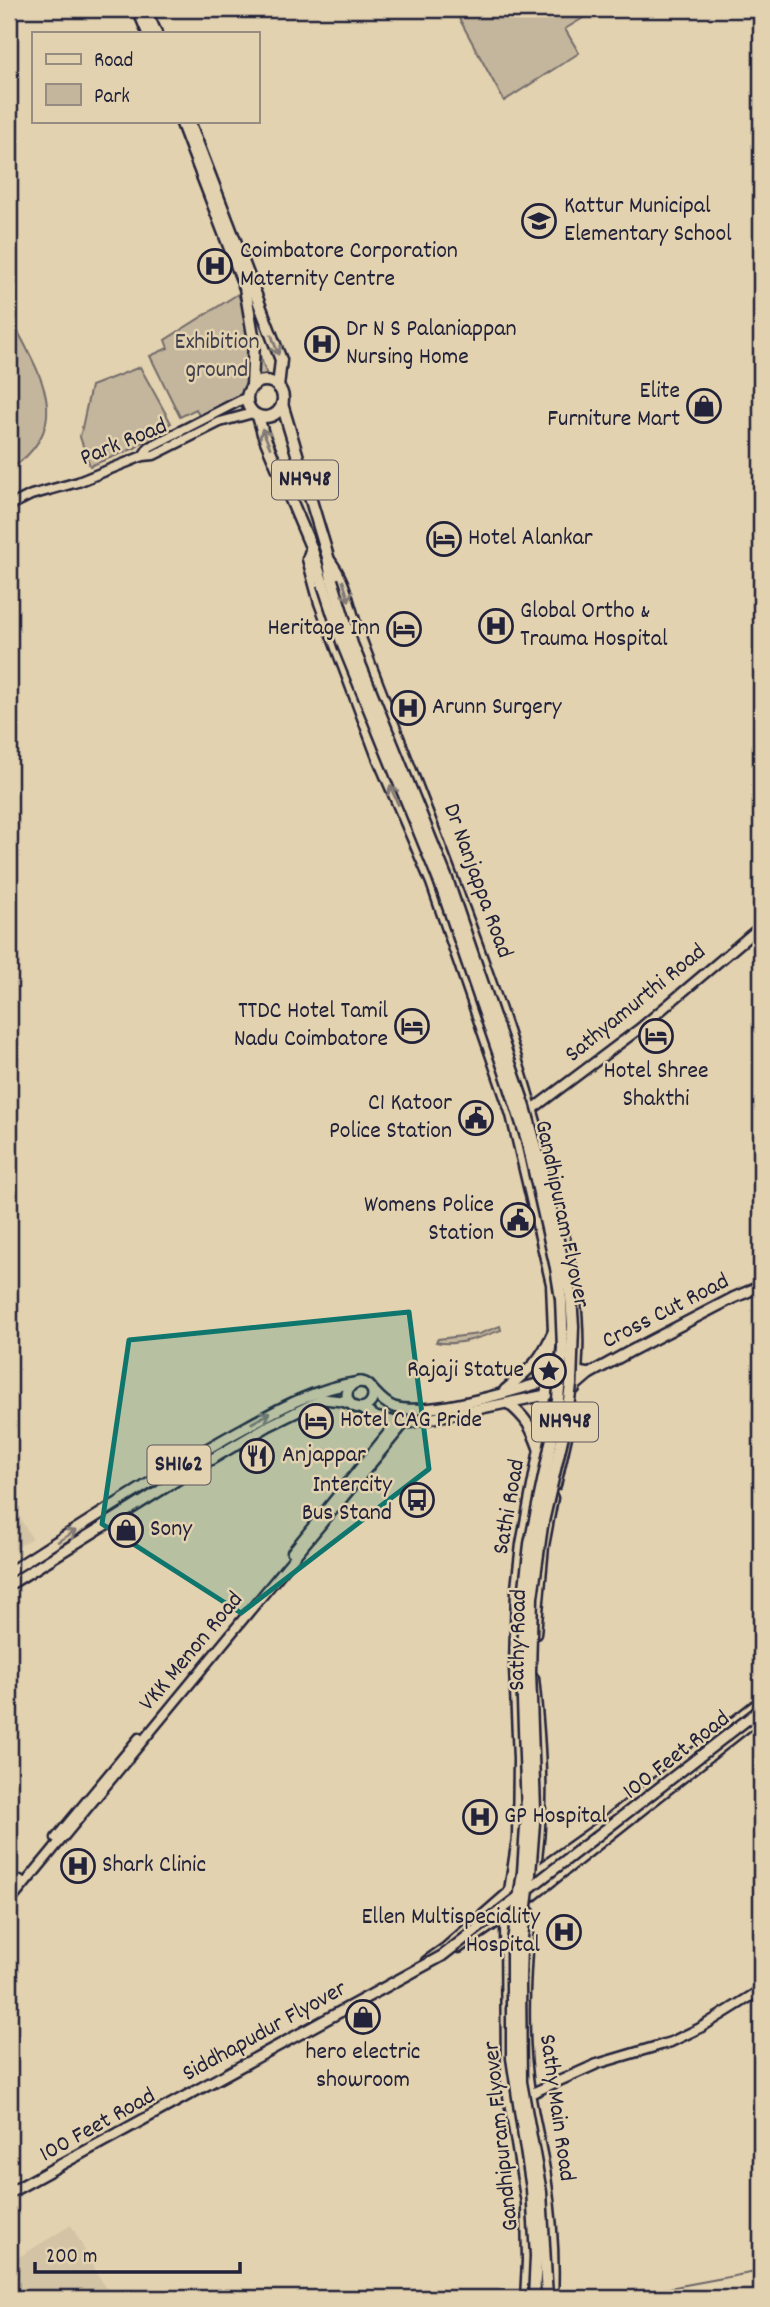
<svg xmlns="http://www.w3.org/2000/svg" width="770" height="2307" font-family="Dekko,sans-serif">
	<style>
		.built { fill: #d4c4a6 }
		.green { fill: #c4b69c; stroke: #736c6c; stroke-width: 2 }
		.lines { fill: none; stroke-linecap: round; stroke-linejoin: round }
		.stream { stroke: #6b6567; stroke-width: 2 }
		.secondary-casing { stroke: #22223b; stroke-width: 13 }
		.primary-casing { stroke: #22223b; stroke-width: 14 }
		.highway-casing { stroke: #22223b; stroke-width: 15 }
		.secondary { stroke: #e3d2af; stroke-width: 8 }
		.primary { stroke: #e3d2af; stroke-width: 9 }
		.highway { stroke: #e3d2af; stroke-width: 10 }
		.primary-bridge-casing { stroke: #22223b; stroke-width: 14; stroke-linecap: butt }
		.highway-bridge-casing { stroke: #22223b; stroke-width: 15; stroke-linecap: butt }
		.primary-bridge { stroke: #e3d2af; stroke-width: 9 }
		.highway-bridge { stroke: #e3d2af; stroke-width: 10 }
		.oneway { stroke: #827a75 }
		.marked { fill: #0f766e; fill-opacity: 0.2; stroke: #0f766e; stroke-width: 5; stroke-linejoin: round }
		.labels { text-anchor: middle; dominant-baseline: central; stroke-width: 5; stroke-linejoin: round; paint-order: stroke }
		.shield { fill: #e3d2af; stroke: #5c575e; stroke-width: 2 }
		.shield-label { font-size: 23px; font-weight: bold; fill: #22223b }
		.poi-label { font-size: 24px; fill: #22223b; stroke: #e3d2af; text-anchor: start }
		.park-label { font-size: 24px; fill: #42404e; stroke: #e3d2af }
		.street-label { font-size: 24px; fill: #22223b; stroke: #e3d2af }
	</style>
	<rect width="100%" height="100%" fill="#e3d2af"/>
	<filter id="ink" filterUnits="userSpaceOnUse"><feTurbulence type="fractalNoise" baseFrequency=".0143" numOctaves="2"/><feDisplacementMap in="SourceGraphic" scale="14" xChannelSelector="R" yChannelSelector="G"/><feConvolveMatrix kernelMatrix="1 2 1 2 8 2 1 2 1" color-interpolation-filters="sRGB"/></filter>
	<g filter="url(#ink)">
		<g class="built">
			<path d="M502,610L513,630L490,642L478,623Z"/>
			<path d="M9,1500L32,1538L9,1553Z"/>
			<path d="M71,2225L111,2298H9V2263Z"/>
		</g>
		<g class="green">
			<path d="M454,9H598L565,29L579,53L504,101Z"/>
			<path d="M238,294L268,378L257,388L200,418L196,409L180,417L150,356L168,348L165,340Z"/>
			<path d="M9,314C37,371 79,424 9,470Z"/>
			<path d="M140,367L171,423L158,430L135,448L90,466L80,437L91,386Z"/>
			<path d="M500,1326L501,1330C482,1337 455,1347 436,1342L438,1339L479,1334Z"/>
		</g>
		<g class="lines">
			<path class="stream" d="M615,2298L761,2271"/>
			<g class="secondary-casing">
				<g id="secondary">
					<path d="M143,456L149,447L247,397"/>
					<path d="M9,506L31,495L78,482L143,456L154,455L220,422L253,413"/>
					<path d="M311,547L307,559L319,603L376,755L431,883L511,1115L551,1284L553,1332L547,1380L539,1449L521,1544L516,1588L514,1668L518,1759L517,1838L505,1917L506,2084L526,2203L527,2261L525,2298"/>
					<path d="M328,557C347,581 348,602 358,629C369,661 382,692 394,724C453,879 517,1033 555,1195C571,1262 585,1320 575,1389"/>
					<path d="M530,1111L639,1029L761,926"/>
					<path d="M556,1485L571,1419"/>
					<path d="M292,1552L396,1423"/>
					<path d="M536,1634L544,1546L553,1498"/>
					<path d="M56,1838L139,1738"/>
					<path d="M534,1878C546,1812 541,1744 534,1678"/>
					<path d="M9,1894L20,1880"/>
					<path d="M9,1903L404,1424"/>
					<path d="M530,1912C525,1971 521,2033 530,2092C534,2120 542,2148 546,2176C552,2216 555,2258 553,2298"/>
					<path d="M459,1948L509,1914"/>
					<path d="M426,1961L446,1947L510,1891"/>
					<path d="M530,2094L597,2064L671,2042L700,2028L761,1990"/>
				</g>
			</g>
			<g class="primary-casing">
				<g id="primary">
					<circle cx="360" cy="1395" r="13"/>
					<path d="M369,1386C377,1394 383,1403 394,1407C434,1418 535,1384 578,1372L589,1374"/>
					<path d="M505,1390C529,1370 540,1362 553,1332"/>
					<path d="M509,1404C527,1419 531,1427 539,1449"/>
					<path d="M360,1408L376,1417L404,1424L546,1395L575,1386L589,1374L629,1352L733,1298L761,1286"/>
					<path d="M9,1572C81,1526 153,1479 228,1437C270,1414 312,1388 360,1382"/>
					<path d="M9,1585L193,1470L268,1426L323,1399L342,1401L351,1404"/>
					<path d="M535,1873L594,1831L761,1701"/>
					<path d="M531,1897L761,1715"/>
				</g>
			</g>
			<g class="highway-casing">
				<g id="highway">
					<path d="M138,9L148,33"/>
					<path d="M145,9L156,33"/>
					<path d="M181,121L245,288L254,341L252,386"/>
					<path d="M189,121L281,360L278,387"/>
					<circle cx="265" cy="399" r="18"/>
					<path d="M282,404L328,557L332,580"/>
					<path d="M258,416L263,434L311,547L323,584"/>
				</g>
			</g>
			<use href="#secondary" class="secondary"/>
			<use href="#primary" class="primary"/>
			<use href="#highway" class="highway"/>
			<g class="primary-bridge-casing">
				<path id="primary-bridge" d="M9,2193L442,1956L761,1709"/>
			</g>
			<g class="highway-bridge-casing">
				<g id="highway-bridge">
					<path d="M332,580L352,644L447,879L525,1107L542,1169L571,1297L573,1326L571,1385L566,1422L542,1526L532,1597L530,1672L535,1810L530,1874L521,1945L520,1980L521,2082L541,2192L547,2298"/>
					<path d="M323,584L343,645L440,883L508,1081L527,1140L556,1268L561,1299L563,1348L556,1419L530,1544L524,1596L522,1673L527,1812L523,1872L512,1948V2058L532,2189L536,2256L534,2298"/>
				</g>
			</g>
			<use href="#primary-bridge" class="primary-bridge"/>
			<use href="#highway-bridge" class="highway-bridge"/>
		</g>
		<defs><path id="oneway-shaft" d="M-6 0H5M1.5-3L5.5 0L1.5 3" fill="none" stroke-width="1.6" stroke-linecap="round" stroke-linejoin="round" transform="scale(1.75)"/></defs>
		<g class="oneway">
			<use href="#oneway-shaft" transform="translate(275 345) rotate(71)"/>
			<use href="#oneway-shaft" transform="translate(266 438) rotate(-113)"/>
			<use href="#oneway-shaft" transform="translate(346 591) rotate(73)"/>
			<use href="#oneway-shaft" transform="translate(394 795) rotate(-114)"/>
			<use href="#oneway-shaft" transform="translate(261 1418) rotate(-29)"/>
			<use href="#oneway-shaft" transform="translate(67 1536) rotate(-32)"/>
		</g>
	</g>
	<path class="marked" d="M409,1312L429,1469L241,1613L102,1524L129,1340Z"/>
	<defs>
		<g id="school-ring" transform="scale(1.75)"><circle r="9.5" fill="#e3d2af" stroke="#22223b" stroke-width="1.5"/><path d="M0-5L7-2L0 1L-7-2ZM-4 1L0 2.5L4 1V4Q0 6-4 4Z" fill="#22223b"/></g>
		<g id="hospital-ring" transform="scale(1.75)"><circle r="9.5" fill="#e3d2af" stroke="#22223b" stroke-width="1.5"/><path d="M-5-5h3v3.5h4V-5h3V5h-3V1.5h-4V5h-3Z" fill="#22223b"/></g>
		<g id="shop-ring" transform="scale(1.75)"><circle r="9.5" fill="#e3d2af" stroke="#22223b" stroke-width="1.5"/><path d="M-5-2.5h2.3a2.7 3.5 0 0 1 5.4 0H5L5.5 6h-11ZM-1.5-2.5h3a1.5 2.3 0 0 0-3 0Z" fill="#22223b"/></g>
		<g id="hotel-ring" transform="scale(1.75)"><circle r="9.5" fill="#e3d2af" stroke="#22223b" stroke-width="1.5"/><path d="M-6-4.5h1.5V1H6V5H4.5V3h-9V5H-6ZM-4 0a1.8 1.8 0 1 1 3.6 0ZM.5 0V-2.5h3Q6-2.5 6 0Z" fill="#22223b"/></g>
		<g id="civic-ring" transform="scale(1.75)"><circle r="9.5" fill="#e3d2af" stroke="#22223b" stroke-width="1.5"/><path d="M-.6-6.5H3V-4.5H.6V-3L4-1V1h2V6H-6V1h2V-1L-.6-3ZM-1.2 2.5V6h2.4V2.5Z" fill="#22223b"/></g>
		<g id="sight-ring" transform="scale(1.75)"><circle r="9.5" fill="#e3d2af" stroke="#22223b" stroke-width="1.5"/><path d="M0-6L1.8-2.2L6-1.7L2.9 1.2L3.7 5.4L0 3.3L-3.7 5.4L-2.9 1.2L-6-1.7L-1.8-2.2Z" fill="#22223b"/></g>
		<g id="restaurant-ring" transform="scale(1.75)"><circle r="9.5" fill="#e3d2af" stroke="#22223b" stroke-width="1.5"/><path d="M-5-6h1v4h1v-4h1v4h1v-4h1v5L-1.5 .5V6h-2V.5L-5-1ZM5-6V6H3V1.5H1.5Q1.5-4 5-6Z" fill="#22223b"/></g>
		<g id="bus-ring" transform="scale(1.75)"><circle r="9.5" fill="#e3d2af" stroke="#22223b" stroke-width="1.5"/><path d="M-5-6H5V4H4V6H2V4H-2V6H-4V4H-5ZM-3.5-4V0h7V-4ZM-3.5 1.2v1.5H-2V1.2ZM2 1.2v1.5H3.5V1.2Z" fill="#22223b"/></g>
	</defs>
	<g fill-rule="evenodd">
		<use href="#school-ring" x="539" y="221"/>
		<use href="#hospital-ring" x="215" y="266"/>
		<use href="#hospital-ring" x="322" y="344"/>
		<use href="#shop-ring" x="704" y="406"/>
		<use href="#hotel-ring" x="444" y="539"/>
		<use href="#hospital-ring" x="496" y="626"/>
		<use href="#hotel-ring" x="404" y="629"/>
		<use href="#hospital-ring" x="408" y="708"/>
		<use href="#hotel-ring" x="412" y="1026"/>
		<use href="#hotel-ring" x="656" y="1036"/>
		<use href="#civic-ring" x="476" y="1118"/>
		<use href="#civic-ring" x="518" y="1220"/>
		<use href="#sight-ring" x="549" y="1371"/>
		<use href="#hotel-ring" x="316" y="1421"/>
		<use href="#restaurant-ring" x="257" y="1456"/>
		<use href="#bus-ring" x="417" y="1500"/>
		<use href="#shop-ring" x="126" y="1530"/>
		<use href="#hospital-ring" x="480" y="1817"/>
		<use href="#hospital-ring" x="78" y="1866"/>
		<use href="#hospital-ring" x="564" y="1932"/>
		<use href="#shop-ring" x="363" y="2017"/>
	</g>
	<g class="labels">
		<g class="shield">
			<rect x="272" y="460.5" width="66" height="39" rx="5"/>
			<rect x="532" y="1402.5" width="66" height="39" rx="5"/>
			<rect x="147.5" y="1445.5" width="63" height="39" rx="5"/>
		</g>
		<g class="shield-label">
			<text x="305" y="480">NH948</text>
			<text x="565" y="1422">NH948</text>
			<text x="179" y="1465">SH162</text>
		</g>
		<g class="poi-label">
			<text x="564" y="207">Kattur Municipal<tspan x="564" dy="28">Elementary School</tspan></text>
			<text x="240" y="252">Coimbatore Corporation<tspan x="240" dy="28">Maternity Centre</tspan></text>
			<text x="346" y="330">Dr N S Palaniappan<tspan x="346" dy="28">Nursing Home</tspan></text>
			<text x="680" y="392" text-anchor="end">Elite<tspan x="680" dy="28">Furniture Mart</tspan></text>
			<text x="468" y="539">Hotel Alankar</text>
			<text x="520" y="612">Global Ortho &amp;<tspan x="520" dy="28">Trauma Hospital</tspan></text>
			<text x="380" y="629" text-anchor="end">Heritage Inn</text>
			<text x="432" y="708">Arunn Surgery</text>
			<text x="388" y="1012" text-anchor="end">TTDC Hotel Tamil<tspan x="388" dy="28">Nadu Coimbatore</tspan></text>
			<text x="656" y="1072" text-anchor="middle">Hotel Shree<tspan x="656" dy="28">Shakthi</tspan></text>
			<text x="452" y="1104" text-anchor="end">C1 Katoor<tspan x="452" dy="28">Police Station</tspan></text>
			<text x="494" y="1206" text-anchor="end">Womens Police<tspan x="494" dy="28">Station</tspan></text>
			<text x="524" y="1371" text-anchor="end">Rajaji Statue</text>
			<text x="340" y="1421">Hotel CAG Pride</text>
			<text x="282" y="1456">Anjappar</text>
			<text x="392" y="1486" text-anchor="end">Intercity<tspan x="392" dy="28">Bus Stand</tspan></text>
			<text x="150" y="1530">Sony</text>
			<text x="504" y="1817">GP Hospital</text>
			<text x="102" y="1866">Shark Clinic</text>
			<text x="540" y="1918" text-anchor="end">Ellen Multispeciality<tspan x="540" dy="28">Hospital</tspan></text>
			<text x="363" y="2053" text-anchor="middle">hero electric<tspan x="363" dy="28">showroom</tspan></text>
		</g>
		<g class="park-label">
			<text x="217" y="343">Exhibition<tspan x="217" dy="28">ground</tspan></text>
		</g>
		<g class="street-label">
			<text transform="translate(124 443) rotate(-22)">Park Road</text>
			<text transform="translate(477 881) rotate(70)">Dr Nanjappa Road</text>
			<text transform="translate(636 1004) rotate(-39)">Sathyamurthi Road</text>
			<text transform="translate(561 1214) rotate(78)">Gandhipuram Flyover</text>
			<text transform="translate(666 1312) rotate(-27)">Cross Cut Road</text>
			<text transform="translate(510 1507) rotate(-80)">Sathi Road</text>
			<text transform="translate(519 1640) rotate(-89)">Sathy Road</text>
			<text transform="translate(192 1652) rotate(-50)">VKK Menon Road</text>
			<text transform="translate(677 1756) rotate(-38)">100 Feet Road</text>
			<text transform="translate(265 2032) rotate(-29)">Siddhapudur Flyover</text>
			<text transform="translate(556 2108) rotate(82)">Sathy Main Road</text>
			<text transform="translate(98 2126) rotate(-29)">100 Feet Road</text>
			<text transform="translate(502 2136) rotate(-96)">Gandhipuram Flyover</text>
		</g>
	</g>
	<rect width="770" height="2307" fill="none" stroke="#e3d2af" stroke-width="35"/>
	<rect x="18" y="18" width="735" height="2272" fill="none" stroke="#22223b" stroke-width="2.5" filter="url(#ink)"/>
	<rect x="32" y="32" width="228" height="91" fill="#e3d2af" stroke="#968c81" stroke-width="2"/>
	<rect x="46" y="54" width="35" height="10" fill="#e3d2af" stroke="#968c81" stroke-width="2"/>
	<text x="94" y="66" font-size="21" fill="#22223b">Road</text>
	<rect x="46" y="84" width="35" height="21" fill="#c4b69c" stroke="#968c81" stroke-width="2"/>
	<text x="94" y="102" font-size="21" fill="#22223b">Park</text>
	<path d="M35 2262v10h205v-10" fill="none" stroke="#22223b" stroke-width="3.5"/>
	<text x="46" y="2262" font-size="21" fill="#22223b" stroke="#e3d2af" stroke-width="5" paint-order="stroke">200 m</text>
</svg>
